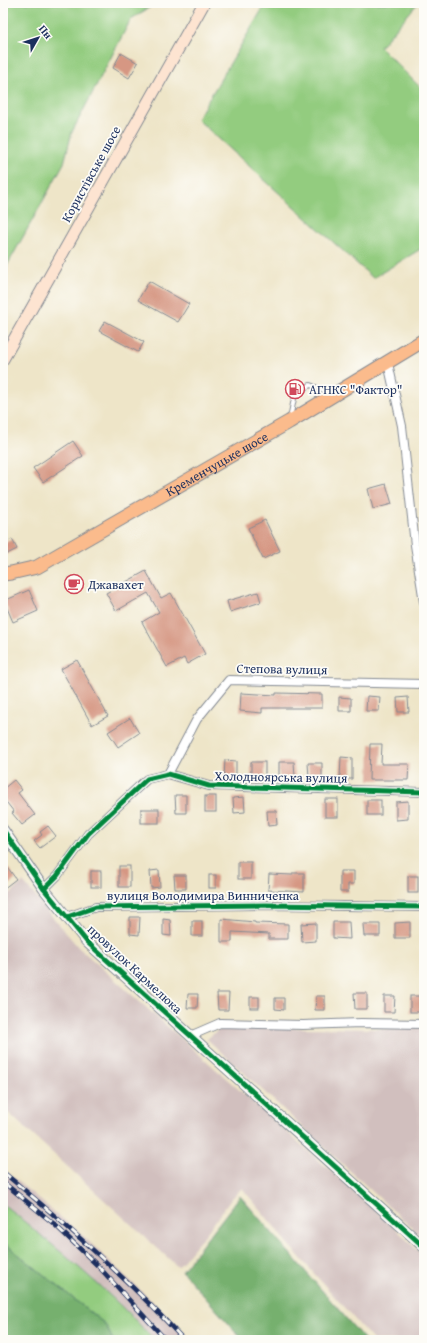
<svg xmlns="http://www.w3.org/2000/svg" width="427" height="1343" font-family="'Gentium Book Plus',serif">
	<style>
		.industrial { fill: #d1bfbe }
		.green { fill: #93cc7f; stroke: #577e6e }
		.forest { fill: #76b06e; stroke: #487066 }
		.building { fill: #d69783 }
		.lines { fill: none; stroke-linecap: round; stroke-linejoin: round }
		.service-casing { stroke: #848a93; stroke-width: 6 }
		.minor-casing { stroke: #848a93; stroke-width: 10 }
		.tertiary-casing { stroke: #848a93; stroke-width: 12 }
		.secondary-casing { stroke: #848a93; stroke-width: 13 }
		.trunk-casing { stroke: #848a93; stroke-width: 15 }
		.service { stroke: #fff; stroke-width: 4 }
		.minor { stroke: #fff; stroke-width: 8 }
		.tertiary { stroke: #fff; stroke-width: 10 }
		.secondary { stroke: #fde4d1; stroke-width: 11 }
		.trunk { stroke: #fbbb8c; stroke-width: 13 }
		.rail-casing { stroke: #1b2f5e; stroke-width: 4.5 }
		.rail { stroke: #fdfcf7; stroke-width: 3; stroke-dasharray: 9; stroke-linecap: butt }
		.cycleway-casing { stroke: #fdfcf7; stroke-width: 8 }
		.cycleway { stroke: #00873e; stroke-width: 5 }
		.labels { text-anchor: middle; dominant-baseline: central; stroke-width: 3.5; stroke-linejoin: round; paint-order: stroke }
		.street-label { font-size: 13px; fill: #1b2f5e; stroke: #fdfcf7 }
		.poi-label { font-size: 13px; fill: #1b2f5e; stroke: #fdfcf7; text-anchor: start }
	</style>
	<rect width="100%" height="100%" fill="#fdfcf7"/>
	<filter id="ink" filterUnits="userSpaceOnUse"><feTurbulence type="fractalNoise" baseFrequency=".025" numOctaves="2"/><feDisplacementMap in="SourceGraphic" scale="8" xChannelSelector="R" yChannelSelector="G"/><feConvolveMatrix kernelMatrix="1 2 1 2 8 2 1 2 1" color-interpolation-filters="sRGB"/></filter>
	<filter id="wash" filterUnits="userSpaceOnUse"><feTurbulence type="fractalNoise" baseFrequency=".012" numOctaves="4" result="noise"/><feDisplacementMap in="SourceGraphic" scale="16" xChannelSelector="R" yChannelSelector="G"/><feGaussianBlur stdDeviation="0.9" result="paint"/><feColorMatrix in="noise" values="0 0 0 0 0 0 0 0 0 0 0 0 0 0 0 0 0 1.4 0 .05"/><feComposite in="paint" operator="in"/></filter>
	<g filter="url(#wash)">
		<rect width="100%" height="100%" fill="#eee5c8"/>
		<g class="industrial">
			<path d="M23,882L79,948L394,1227L424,1257V1340H373L303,1261L242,1188L232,1198L208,1231L178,1267L3,1108V900Z"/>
			<path d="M222,1027L385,1029L424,1027V1239L207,1039Z"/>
			<path d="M3,1169L82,1235L174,1322L190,1340H154L144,1329L78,1267L3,1204Z"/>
		</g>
		<g class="green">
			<path d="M3,3H153L152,6L131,19L72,132L64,163L3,273Z"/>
			<path d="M266,3H418L380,47L424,91V247L373,278L197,119Z"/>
			<path d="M3,1204C55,1247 109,1290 154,1340H113L105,1324L3,1242Z"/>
		</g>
		<g class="forest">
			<path d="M240,1196L365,1340H243L182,1271Z"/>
			<path d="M3,1242L105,1324L113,1340H3Z"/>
		</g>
		<g id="blocks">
			<g class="building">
				<path d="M121,53L138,63L129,78L113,68Z"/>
				<path d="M149,281L189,304L178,322L138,300Z"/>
				<path d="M105,321L144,342L138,352L99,331Z"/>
				<path d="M73,441L83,456L43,482L33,468Z"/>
				<path d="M386,484L392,504L373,509L368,489Z"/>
				<path d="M265,520L280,551L263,559L248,528Z"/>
				<path d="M12,539L17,549L3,556V544Z"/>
				<path d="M146,571L161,598L171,593L205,654L187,664L184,658L167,667L142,622L159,612L148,593L116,611L106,593Z"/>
				<path d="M69,577L77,578L80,583L72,589L68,584Z"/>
				<path d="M29,590L38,611L13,622L4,601Z"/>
				<path d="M258,592L261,602L230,612L227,601Z"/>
				<path d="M77,660L108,716L92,725L61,669Z"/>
				<path d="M241,693L276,695V693L322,694V708H262V713L240,711Z"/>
				<path d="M367,696L380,697L379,711H366Z"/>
				<path d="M339,697L351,698V711H339Z"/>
				<path d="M408,697L409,712H398L397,698Z"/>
				<path d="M130,718L139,733L118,747L108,732Z"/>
				<path d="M370,744H382L381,764H409L408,780H369Z"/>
				<path d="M341,757L352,758V779H340Z"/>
				<path d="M225,760L236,761V778L224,777Z"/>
				<rect x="251" y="762" width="14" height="16"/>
				<path d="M279,762H294L295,777L279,778Z"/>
				<path d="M308,763H322V778H309Z"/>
				<path d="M14,780L22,790L18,793L35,815L22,825L12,813L14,812L3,798V789Z"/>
				<path d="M175,795H186V813H176Z"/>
				<rect x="205" y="796" width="11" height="16"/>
				<path d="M244,797L245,812L234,813L233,798Z"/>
				<rect x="325" y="799" width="13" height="18"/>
				<rect x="367" y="800" width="14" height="15"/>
				<path d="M408,801V819L396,820V802Z"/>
				<rect x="141" y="809" width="18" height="14"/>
				<path d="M267,811H276L277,825L268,826Z"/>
				<path d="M48,826L56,836L40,848L34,841L42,835L40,832Z"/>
				<path d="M3,861L16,879L3,889Z"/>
				<rect x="238" y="862" width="13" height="17"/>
				<rect x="119" y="866" width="11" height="21"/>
				<path d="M159,870L160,887L151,888L150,871Z"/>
				<rect x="91" y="871" width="10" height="16"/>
				<path d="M340,871H354V884H348V892H340Z"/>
				<path d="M292,873H304V892L268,890L269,874L292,875Z"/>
				<path d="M174,875H186V889H175Z"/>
				<rect x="209" y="875" width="7" height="13"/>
				<rect x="408" y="876" width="10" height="17"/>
				<path d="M130,917H140L139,935L130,934Z"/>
				<path d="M163,919L170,920L171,936L163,935Z"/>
				<path d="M221,919L255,922V923L288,924V939H269V934L232,932V942H221Z"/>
				<rect x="192" y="921" width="10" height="15"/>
				<path d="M333,922H349L350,939L333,938Z"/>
				<path d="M410,922V938H395V923Z"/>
				<path d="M316,923V941L302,942L301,924Z"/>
				<path d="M363,924H380V936H364Z"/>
				<path d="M217,993H229L228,1010H218Z"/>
				<path d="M354,993H367V1009H355Z"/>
				<path d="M188,994H198L197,1008H187Z"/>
				<path d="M316,996H325V1010H315Z"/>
				<path d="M384,996H395L394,1012H384Z"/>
				<rect x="410" y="996" width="11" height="16"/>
				<rect x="250" y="997" width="9" height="11"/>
				<path d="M275,998H284V1010L275,1009Z"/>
			</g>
		</g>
	</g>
	<g filter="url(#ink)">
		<use href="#blocks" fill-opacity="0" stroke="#848a93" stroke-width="1"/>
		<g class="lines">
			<g class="service-casing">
				<path id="service" d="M290,418L295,394L310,385L331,393"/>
			</g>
			<g class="minor-casing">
				<g id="minor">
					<path d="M388,363L402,426L415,545L424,602"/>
					<path d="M168,774L197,719L229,680L424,684"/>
					<path d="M44,889L57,876L88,834L147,779L168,774L209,786L424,792"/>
					<path d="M67,917L96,907L265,905L424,907"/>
					<path d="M190,1036L220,1023L303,1025L361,1023L424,1024"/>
				</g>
			</g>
			<g class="tertiary-casing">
				<path id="tertiary" d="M3,830L44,889L87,942L424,1247"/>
			</g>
			<g class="secondary-casing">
				<path id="secondary" d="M3,359L204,3"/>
			</g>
			<g class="trunk-casing">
				<g id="trunk">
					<path id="s1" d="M3,574L11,573L37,567L289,422L424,340"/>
				</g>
			</g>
			<use href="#service" class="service"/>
			<use href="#minor" class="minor"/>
			<use href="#tertiary" class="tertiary"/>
			<use href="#secondary" class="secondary"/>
			<use href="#trunk" class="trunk"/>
			<g class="rail-casing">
				<g id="rail">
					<path d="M3,1172C67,1225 128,1279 184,1340"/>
					<path d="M3,1182L53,1223L98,1266L166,1340"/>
				</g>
			</g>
			<use href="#rail" class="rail"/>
			<g class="cycleway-casing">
				<g id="cycleway">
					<path d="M3,830L44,889L87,942L424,1247"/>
					<path d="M44,889L57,876L88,834L147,779L168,774L209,786L424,792"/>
					<path d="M67,917L96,907L265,905L424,907"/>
				</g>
			</g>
			<use href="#cycleway" class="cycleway"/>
		</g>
	</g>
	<defs>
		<g id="fuel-ring" transform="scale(1)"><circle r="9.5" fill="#fdfcf7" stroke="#d1495b" stroke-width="1.5"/><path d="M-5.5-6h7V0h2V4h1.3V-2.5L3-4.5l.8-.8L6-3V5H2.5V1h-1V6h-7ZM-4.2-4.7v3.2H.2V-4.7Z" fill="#d1495b"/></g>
		<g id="cafe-ring" transform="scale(1)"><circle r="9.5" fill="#fdfcf7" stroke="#d1495b" stroke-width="1.5"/><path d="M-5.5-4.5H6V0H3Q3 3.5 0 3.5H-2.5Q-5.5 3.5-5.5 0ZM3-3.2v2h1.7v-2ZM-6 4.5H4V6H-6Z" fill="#d1495b"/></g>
	</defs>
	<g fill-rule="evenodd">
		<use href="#fuel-ring" x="295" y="389"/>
		<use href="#cafe-ring" x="74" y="584"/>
	</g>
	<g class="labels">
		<g class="street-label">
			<text transform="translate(91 174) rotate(-61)">Користівське шосе</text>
			<text stroke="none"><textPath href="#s1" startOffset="242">Кременчуцьке шосе</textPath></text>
			<text transform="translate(282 669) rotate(1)">Степова вулиця</text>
			<text transform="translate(281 777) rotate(1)">Холодноярська вулиця</text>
			<text x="203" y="895">вулиця Володимира Винниченка</text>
			<text transform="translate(135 969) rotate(43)">провулок Кармелюка</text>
		</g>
		<g class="poi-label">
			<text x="309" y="389">АГНКС "Фактор"</text>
			<text x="88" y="584">Джавахет</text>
		</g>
	</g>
	<rect width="427" height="1343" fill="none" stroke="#fdfcf7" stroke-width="16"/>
	<g transform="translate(38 38) rotate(51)" stroke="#fdfcf7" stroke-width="3" paint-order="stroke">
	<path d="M0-3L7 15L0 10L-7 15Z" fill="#1b2f5e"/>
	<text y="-6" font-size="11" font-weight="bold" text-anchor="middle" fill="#1b2f5e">Пн</text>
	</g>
</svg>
